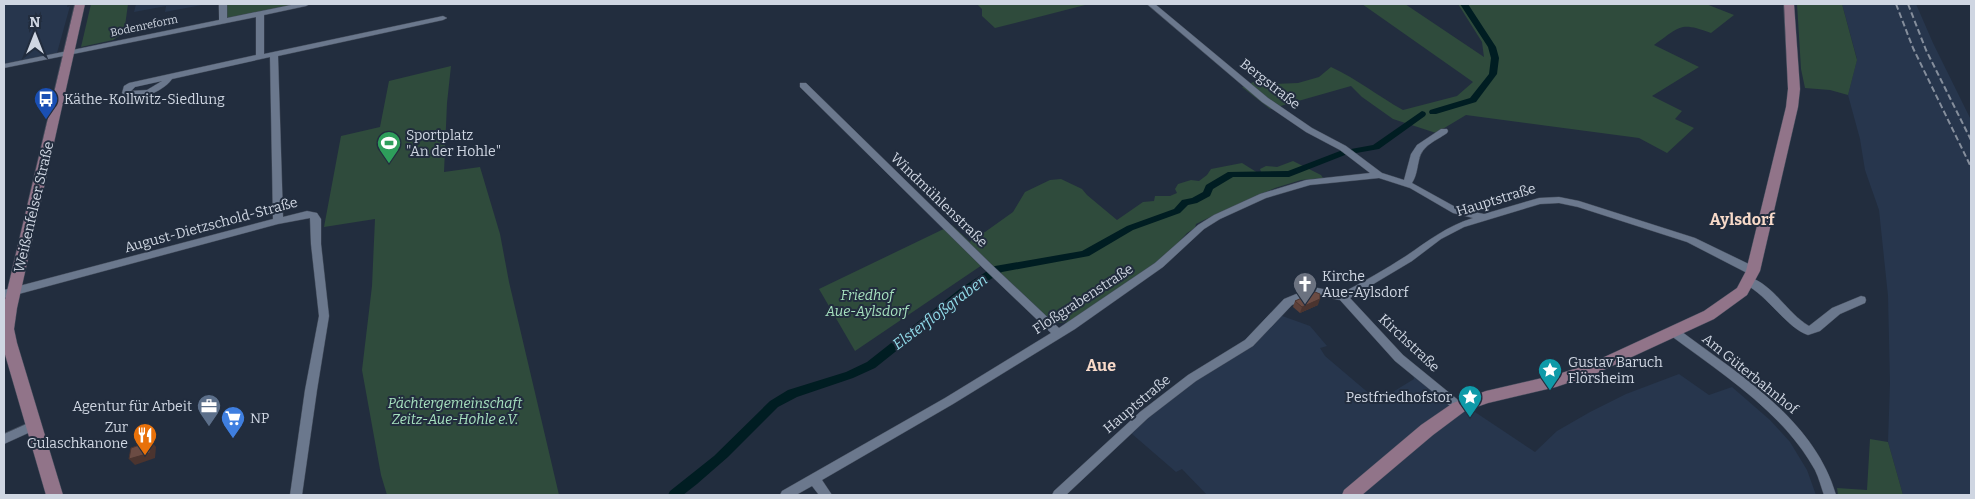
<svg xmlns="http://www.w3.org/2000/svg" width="1975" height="499" font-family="Bitter,serif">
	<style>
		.built { fill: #27364d }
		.green { fill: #2f4b3c }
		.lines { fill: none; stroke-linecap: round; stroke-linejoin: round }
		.canal { fill: #001d22; fill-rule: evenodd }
		.street-casing { stroke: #424b5a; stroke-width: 1 }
		.secondary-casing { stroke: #424b5a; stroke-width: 1 }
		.street { fill: #6b788d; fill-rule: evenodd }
		.secondary { fill: #917489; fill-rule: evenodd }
		.rail { stroke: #858e9c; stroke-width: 2; stroke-dasharray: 6 3; stroke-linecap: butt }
		.wall { fill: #5c403a }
		.shaded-wall { fill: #4b342f }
		.building { fill: #6b4b43; stroke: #4b342f }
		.labels { text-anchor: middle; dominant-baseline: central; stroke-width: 4; stroke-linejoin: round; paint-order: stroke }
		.far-street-label { font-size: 11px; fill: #cfd6e2; stroke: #222d3e }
		.street-label { font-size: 14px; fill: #cfd6e2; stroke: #222d3e }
		.poi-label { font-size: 14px; fill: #cfd6e2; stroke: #222d3e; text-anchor: start }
		.park-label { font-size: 14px; font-style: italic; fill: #a6e1bf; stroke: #222d3e }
		.water-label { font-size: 15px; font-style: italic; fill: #91dcea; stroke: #222d3e }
		.quarter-label { font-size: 16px; font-weight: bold; fill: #f8dac9; stroke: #222d3e }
	</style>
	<rect width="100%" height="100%" fill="#222d3e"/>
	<g class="built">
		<path d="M4,4H68L67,7L70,6L57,53L4,64Z"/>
		<path d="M136,4H207L165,12L166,6L134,12Z"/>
		<path d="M1842,4H1916L1933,43L1971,120V495H1903L1888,442L1890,383L1888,296L1879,210L1865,170L1860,139L1848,95L1857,59Z"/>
		<path d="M1274,313L1310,326L1327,346L1320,348L1325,356L1378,401L1414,379L1411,362L1454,398L1535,452L1557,431L1590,412L1626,394L1679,374L1709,395L1732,387L1770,420L1790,442L1807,470L1816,495H1207L1182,469L1176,472L1124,427L1259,329Z"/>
	</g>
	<g class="green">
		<path d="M91,4H128L124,33L113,40L81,47Z"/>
		<path d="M227,4H298L226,19Z"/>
		<path d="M977,4H1089L995,28L982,16V9Z"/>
		<path d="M1362,4H1405L1484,57L1482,42L1458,4H1706L1734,15L1711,33C1679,21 1680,27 1654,45L1699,67L1652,96L1682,111L1675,119L1694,128L1667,153L1639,138L1466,115L1436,133L1393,119L1362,97L1351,86L1270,109L1242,87L1258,80L1274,84L1298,83L1319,77L1331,67C1357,79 1378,96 1403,110L1457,96L1473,82Z"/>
		<path d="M1797,4H1842L1857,60L1848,95L1830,90L1805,88L1801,69Z"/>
		<path d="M451,66L447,103L444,172L480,167L500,234L509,282L559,495H387L381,475L362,370L372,286L375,219L324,227L341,136L380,127L389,81Z"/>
		<path d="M1293,161L1321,175L1323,178L1301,180L1275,188L1204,220L1196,224L1195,228L1187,233L1165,257L1071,322L1057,323L1042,313L988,261L855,351L819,289L952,225L970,242L974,236L985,232L1013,212L1025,192L1050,180L1061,179L1082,189L1087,195L1117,220L1143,202L1154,201L1155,196H1170L1177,193L1175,189L1178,184L1191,180L1199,181L1207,175L1211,169L1242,163L1258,173L1261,172L1260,169L1266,166L1277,167Z"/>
		<path d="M1870,439L1888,442L1903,495H1838L1837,488L1867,490Z"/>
	</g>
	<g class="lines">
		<g class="canal">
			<path d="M1460,4H1468L1496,47L1499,58L1497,74L1476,102L1436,114H1430L1429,112L1430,110L1470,98L1489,74L1491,58L1488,47Z"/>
			<path d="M1422,111L1425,112L1426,114L1425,116L1379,149L1345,155L1289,177H1233L1213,189L1210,196L1197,203L1188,205L1180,213L1133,230L1089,256L1002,272L969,293L875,368L853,378L797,397L778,407L728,457L697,484L683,495H668L670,491L714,456L770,401L788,390L846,372L867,362L961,288L995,266L1082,251L1127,226L1174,209L1182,200L1192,198L1203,192L1206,185L1228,172L1288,171L1340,151L1373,145Z"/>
		</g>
		<g class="street-casing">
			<g id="street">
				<path d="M219,4H227V18L296,4H310L306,6L264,15V54L443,16L447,18L443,20L278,56L283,217L307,211L317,213L321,219V244L329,316L317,390L302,495H290L305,390L319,316L311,244L310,218L278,224L4,298V290L273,219L270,57L172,79C163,92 136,103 122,93L124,86L129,83L256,55V17L4,68V64L219,20ZM162,81L147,90L131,91L135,87Z"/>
				<path d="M1147,4H1155L1268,98L1312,128L1346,146L1382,173L1404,180L1411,154L1417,145L1441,129H1447L1448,131L1447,133C1436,141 1422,145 1419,160C1417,168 1417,175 1412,183L1459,209L1484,214L1539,198L1559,197L1579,201L1695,238L1757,268L1758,271L1757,274H1749L1687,242L1578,207L1559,203L1540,204L1464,227L1441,239L1412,261L1350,298L1403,355L1463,404L1465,407L1463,410L1459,412L1455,410L1395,361L1340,300L1314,295L1292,305L1253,346L1196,381L1148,418L1066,495H1052L1054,491L1140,412L1188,375L1245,340L1284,299L1313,287L1342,293C1363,282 1386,269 1406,256C1428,241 1447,226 1473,218L1453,213L1410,188L1379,178L1310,185L1266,198L1220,219L1204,229L1163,267L1075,329L953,404L822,480L832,495H819L812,486L796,495H780L782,491L945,398L1051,333L983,268L800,87V83H806L991,264L1059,328L1155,263L1198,225L1214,215L1260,194L1306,180L1370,173L1340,150L1306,132L1262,102Z"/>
				<path d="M1749,277C1774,285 1787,313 1809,326L1832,308L1861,296L1865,297L1866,300L1865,303L1840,314L1820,331L1808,335C1787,328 1768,296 1745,284L1744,281Z"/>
				<path d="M1674,328L1678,329C1738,374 1814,419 1836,495H1824C1821,487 1819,478 1815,470C1783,412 1722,374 1670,335L1669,332L1670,329Z"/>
				<path d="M33,421L37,423L39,426L37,429L4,444V434Z"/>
			</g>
		</g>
		<g class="secondary-casing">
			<g id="secondary">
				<path d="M75,4H85L17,308L14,329L17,343L63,495H46L4,351V304Z"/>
				<path d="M1784,4H1794L1800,89L1798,107L1760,271L1747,295L1714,319L1597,373L1556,387L1488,403L1465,411L1433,435L1362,495H1342L1344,490L1421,425L1453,403L1486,391L1555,375L1587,365L1704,311L1737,288L1746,271L1786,107L1788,89Z"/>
			</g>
		</g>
		<use href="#street" class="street"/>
		<use href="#secondary" class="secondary"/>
		<g class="rail">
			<path d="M1896,4L1913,48L1971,167"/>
			<path d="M1908,4L1926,50L1971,140"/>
		</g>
	</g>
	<path class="wall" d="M1295,301L1318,305L1300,313L1293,307Z"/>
	<g class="shaded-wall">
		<path d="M1320,299L1318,305L1300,313L1302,307Z"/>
		<path d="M151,441L156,447L155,458L135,465L129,459Z"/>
	</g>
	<g class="building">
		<path d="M1315,292L1320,294V299L1302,307L1295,301Z"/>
		<path d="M151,441L150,453L129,459L131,448Z"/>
	</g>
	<defs>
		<g id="bus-pin" transform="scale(1.25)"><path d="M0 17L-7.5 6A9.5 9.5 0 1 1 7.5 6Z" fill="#1a4fb4" stroke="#222d3e"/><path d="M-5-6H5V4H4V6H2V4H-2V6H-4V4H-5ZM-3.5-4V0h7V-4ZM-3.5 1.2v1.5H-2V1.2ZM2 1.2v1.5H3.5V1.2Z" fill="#fff"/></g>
		<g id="stadium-pin" transform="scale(1.25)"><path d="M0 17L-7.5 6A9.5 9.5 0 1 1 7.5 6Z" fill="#2e9e5b" stroke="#222d3e"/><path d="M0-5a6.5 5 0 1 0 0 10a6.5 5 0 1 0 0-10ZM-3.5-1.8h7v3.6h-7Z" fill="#fff"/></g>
		<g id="church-pin" transform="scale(1.25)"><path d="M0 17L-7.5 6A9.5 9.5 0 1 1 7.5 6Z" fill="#6b7280" stroke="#222d3e"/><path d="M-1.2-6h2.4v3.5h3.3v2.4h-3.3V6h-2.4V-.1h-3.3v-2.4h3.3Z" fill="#fff"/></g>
		<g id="sight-pin" transform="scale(1.25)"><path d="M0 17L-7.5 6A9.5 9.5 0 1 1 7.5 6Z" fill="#0f9aa8" stroke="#222d3e"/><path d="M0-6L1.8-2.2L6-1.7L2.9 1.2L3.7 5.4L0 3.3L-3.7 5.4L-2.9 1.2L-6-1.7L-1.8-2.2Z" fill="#fff"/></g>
		<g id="office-pin" transform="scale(1.25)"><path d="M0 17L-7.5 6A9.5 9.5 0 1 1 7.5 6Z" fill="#5c6f8a" stroke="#222d3e"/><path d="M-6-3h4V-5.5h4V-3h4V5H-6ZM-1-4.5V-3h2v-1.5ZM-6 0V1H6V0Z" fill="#fff"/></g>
		<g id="supermarket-pin" transform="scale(1.25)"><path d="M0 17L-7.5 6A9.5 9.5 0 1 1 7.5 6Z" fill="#3f7fe0" stroke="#222d3e"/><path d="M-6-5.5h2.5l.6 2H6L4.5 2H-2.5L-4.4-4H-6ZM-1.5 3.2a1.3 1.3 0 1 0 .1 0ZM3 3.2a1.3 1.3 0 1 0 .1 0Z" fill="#fff"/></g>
		<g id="restaurant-pin" transform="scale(1.25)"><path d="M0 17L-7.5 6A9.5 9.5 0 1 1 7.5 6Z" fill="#e8710a" stroke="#222d3e"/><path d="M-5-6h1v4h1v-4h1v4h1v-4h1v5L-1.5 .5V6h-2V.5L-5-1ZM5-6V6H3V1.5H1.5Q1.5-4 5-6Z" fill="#fff"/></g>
	</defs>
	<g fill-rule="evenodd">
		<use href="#bus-pin" x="46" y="99"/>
		<use href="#stadium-pin" x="389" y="143"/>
		<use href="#church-pin" x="1305" y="284"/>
		<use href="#sight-pin" x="1550" y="370"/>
		<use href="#sight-pin" x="1470" y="397"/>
		<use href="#office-pin" x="209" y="406"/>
		<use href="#supermarket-pin" x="233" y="418"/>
		<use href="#restaurant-pin" x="145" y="435"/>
	</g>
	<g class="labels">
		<g class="far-street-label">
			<text transform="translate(144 26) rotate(-12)">Bodenreform</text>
		</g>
		<g class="street-label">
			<text transform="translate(1270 84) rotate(38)">Bergstraße</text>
			<text transform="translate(939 200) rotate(44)">Windmühlenstraße</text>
			<text transform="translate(1496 200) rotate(-17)">Hauptstraße</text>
			<text transform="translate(34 207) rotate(-77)">Weißenfelser Straße</text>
			<text transform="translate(211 225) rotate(-15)">August-Dietzschold-Straße</text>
			<text transform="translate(1083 299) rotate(-33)">Floßgrabenstraße</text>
			<text transform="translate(1409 343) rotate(43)">Kirchstraße</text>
			<text transform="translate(1750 374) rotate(39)">Am Güterbahnhof</text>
			<text transform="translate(1137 404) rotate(-40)">Hauptstraße</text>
		</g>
		<g class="poi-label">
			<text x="64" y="99">Käthe-Kollwitz-Siedlung</text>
			<text x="406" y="135">Sportplatz<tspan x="406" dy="16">"An der Hohle"</tspan></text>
			<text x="1322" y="276">Kirche<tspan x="1322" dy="16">Aue-Aylsdorf</tspan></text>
			<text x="1568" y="362">Gustav Baruch<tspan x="1568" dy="16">Flörsheim</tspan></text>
			<text x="1452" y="397" text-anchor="end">Pestfriedhofstor</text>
			<text x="192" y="406" text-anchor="end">Agentur für Arbeit</text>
			<text x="250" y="418">NP</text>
			<text x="128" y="427" text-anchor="end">Zur<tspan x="128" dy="16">Gulaschkanone</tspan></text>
		</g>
		<g class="park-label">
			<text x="867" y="295">Friedhof<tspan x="867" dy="16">Aue-Aylsdorf</tspan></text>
			<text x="455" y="403">Pächtergemeinschaft<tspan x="455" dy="16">Zeitz-Aue-Hohle e.V.</tspan></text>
		</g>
		<g class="water-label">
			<text transform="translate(940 312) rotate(-37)">Elsterfloßgraben</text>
		</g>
		<g class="quarter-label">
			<text x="1742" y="219">Aylsdorf</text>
			<text x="1101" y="365">Aue</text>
		</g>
	</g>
	<rect width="1975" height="499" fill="none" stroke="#cfd6e2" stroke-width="10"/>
	<g transform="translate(35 35)" stroke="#222d3e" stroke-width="4" paint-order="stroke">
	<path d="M0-4L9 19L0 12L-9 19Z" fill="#cfd6e2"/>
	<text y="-8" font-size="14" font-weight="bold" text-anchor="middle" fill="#cfd6e2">N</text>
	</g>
</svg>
